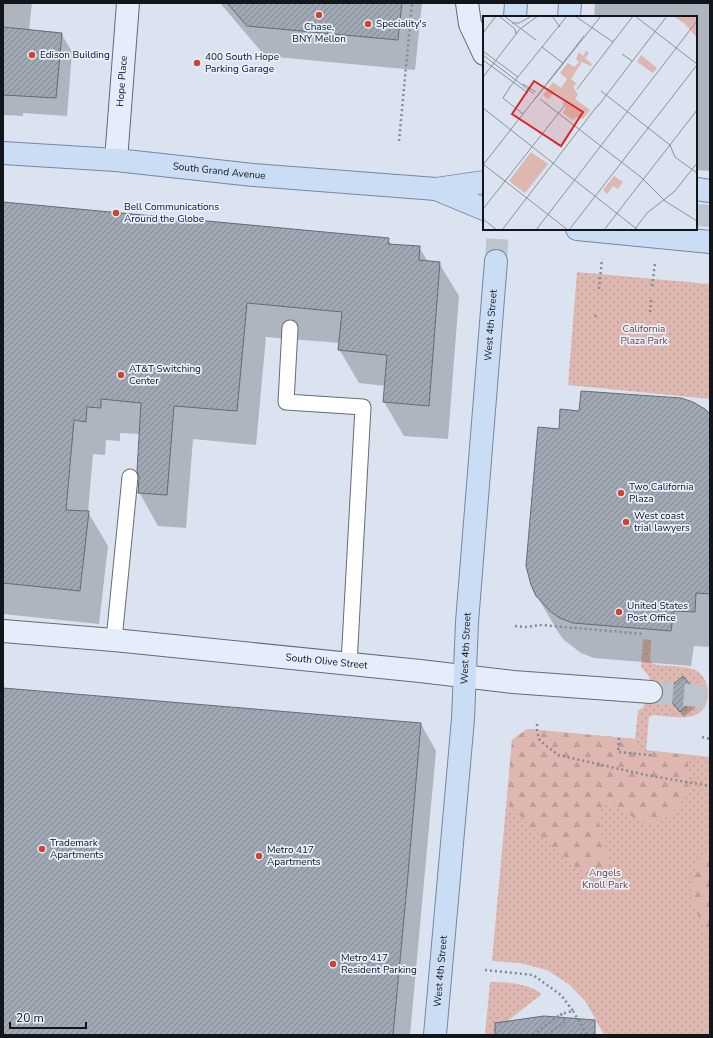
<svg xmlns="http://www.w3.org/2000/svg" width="713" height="1038" font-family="'Nunito Sans',sans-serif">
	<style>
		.green { fill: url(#green-dots) }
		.forest { fill: url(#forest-firs) }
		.shadow { fill: #0003 }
		.building { fill: url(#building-hatch); stroke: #636b76 }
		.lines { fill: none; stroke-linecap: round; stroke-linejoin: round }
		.secondary-tunnel { stroke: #bcc4cf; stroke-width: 22; stroke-dasharray: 22 11; stroke-linecap: butt }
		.primary-tunnel { stroke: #bcc4cf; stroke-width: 22; stroke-dasharray: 22 11; stroke-linecap: butt }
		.service-casing { stroke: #646b76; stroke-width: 17 }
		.secondary-casing { stroke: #646b76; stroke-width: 24 }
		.primary-casing { stroke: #7487a4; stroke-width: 24 }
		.path { stroke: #838992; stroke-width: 2.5; stroke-dasharray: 2 3; stroke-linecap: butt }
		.service { stroke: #fff; stroke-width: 15 }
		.secondary { stroke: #e5edfa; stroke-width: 22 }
		.primary { stroke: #cbdcf5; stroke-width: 22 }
		.poi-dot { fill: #d0442c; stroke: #e7f0fd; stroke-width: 1.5 }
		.labels { text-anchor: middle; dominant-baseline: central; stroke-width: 3.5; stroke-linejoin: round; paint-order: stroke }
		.poi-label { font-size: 10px; fill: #12151a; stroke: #e7f0fd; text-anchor: start }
		.street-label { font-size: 10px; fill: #12151a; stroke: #e7f0fd }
		.park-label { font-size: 10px; fill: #783e33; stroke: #e7f0fd }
		.inset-road { fill: none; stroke: #8a919a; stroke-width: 1 }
		.view { fill: #d62828; fill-opacity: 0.15; stroke: #d62828; stroke-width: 2 }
		.inset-edge { fill: none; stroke: #12151a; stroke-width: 2 }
	</style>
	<defs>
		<pattern id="green-dots" width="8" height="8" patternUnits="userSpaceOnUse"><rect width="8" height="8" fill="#deb8b0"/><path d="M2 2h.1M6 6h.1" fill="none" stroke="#bd9d97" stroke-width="1.8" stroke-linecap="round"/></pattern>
		<pattern id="forest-firs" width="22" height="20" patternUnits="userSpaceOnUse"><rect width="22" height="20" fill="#deb8b0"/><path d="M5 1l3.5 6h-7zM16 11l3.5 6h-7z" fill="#bd9d97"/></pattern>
		<pattern id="building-hatch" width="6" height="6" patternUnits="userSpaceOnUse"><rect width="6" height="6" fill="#a0a8b4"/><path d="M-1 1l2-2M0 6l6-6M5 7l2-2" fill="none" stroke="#818892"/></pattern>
	</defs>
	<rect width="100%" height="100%" fill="#dae3ef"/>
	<g class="green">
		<path d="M577,272L710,284V399L568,385Z"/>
		<path d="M643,639L651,640L650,660L652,663L656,665C667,666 684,666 693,669C713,677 713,710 693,716C682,719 664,716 653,715L649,717L646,750L710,757V1035H604L586,1002L570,985L547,970L520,963L492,961L512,740L527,729L635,739L638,711L642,708L649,699L651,681L648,675L641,667Z"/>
		<path d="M490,982C508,982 527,983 542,994L510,1019L500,1033L499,1035H485Z"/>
	</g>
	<g class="forest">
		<path d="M527,729L636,739L635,750L688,755L689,782L685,798L673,812L664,819L657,822L643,823L615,806L607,804L601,808L599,823L607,857L606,866L600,874L591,875L569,864L507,803L512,740Z"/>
		<path d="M710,848V941L692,903L694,876L702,854Z"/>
	</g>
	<g class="shadow">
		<path d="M3,3H32L29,30L61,33L72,52L67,116L23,113V116L3,115Z"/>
		<path d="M220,3H422L415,70L265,56Z"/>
		<path d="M595,3H710V171L696,170V17H594Z"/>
		<path d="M3,203L388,239L392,245L419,247L428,262L439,263L459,296L448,439L404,436L384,402L385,386L359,383L339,349L340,343L266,337L256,445L193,439L186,528L158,526L139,492L140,478V434L120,433V441L106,440L105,455L93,454L88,512L108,546L99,624L3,614Z"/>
		<path d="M580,412L710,415V647L694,646L691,666L594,658L581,653L564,640L558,632L537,596L559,430Z"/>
		<path d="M3,689L421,724L436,751L410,1035H3Z"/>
		<path d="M665,693L698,696L701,702L684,717Z"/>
	</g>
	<g class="building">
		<path d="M227,3H402L398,40L247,26Z"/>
		<path d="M3,27L62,33L56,98L3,95Z"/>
		<path d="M3,202L389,238L388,244L420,246L419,260L440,262L429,406L383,402L387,355L338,350L342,312L247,303L237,411L174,406L167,495L138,493L139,478L137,471L141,403L101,399V408L87,407L86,422L74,420L66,510L89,511L80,591L3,583Z"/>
		<path d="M581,391L681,398L693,402L705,409L710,414V594L696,593L695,612L674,611L671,631L573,623L560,618L551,612L536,596L531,585L526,566L538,427L559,429L560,409L579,411Z"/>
		<path d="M683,676L699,696L680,712L664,693Z"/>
		<path d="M3,688L421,723L407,886L393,1035H3Z"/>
		<path d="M544,1016L595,1020V1035H495V1023Z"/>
	</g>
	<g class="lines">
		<g class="secondary-tunnel">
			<path d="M696,215L710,216"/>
			<path d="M651,692L710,697"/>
		</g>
		<path class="primary-tunnel" d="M496,261L498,229"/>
		<g class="service-casing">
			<g id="service">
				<path d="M290,328L286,402L363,407L349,664"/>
				<path d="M114,640L130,477"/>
			</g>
		</g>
		<g class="secondary-casing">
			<g id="secondary">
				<path d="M467,3L470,24L484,54"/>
				<path id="s1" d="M116,160L128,3"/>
				<path id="s2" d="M3,631L114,640L420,671L513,682L651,692"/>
			</g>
		</g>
		<g class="primary-casing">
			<g id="primary">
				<path d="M515,17L516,3"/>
				<path d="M569,17L570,3"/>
				<path id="s3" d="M3,153L116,160L253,175L436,189L484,182"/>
				<path d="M436,189L484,209"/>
				<path d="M696,189L710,191"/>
				<path d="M577,229L710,242"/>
				<path id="s4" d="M435,1035L463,719L467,622L496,261"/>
			</g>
		</g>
		<g class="path">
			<path d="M399,141L412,3"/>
			<path d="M652,286L655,263"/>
			<path d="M599,289L602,259"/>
			<path d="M650,312L651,300"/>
			<path d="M595,315L596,318"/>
			<path d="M515,626L526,627L541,625L644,634"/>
			<path d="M537,724V730L539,739L544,744L558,755L646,775L710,786"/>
			<path d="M702,737L710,739"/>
			<path d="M619,738L618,752L650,755V751"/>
			<path d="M485,970L533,975L561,995L573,1011L561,1014L566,1021L547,1035"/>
			<path d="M573,1011L587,1035"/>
			<path d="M533,1035L561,1014"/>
		</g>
		<use href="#service" class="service"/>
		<use href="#secondary" class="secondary"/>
		<use href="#primary" class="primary"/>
	</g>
	<g class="poi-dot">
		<circle cx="319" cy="15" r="4"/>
		<circle cx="368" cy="24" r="4"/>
		<circle cx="32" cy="55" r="4"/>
		<circle cx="197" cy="63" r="4"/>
		<circle cx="116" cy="213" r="4"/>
		<circle cx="121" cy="375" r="4"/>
		<circle cx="621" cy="493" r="4"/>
		<circle cx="626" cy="522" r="4"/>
		<circle cx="619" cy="612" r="4"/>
		<circle cx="42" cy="849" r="4"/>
		<circle cx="259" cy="856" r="4"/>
		<circle cx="333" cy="964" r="4"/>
	</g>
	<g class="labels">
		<g class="poi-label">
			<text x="376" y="24">Speciality's</text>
			<text x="319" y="27" text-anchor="middle">Chase,<tspan x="319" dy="12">BNY Mellon</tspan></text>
			<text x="40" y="55">Edison Building</text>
			<text x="205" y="57">400 South Hope<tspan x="205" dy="12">Parking Garage</tspan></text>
			<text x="124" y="207">Bell Communications<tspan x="124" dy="12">Around the Globe</tspan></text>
			<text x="129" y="369">AT&amp;T Switching<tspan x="129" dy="12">Center</tspan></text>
			<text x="629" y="487">Two California<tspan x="629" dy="12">Plaza</tspan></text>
			<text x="634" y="516">West coast<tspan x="634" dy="12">trial lawyers</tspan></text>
			<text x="627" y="606">United States<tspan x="627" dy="12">Post Office</tspan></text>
			<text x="50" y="843">Trademark<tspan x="50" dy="12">Apartments</tspan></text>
			<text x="267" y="850">Metro 417<tspan x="267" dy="12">Apartments</tspan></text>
			<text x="341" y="958">Metro 417<tspan x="341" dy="12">Resident Parking</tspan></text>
		</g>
		<g class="street-label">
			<text stroke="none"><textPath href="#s1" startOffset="79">Hope Place</textPath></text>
			<text stroke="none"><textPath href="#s3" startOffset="217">South Grand Avenue</textPath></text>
			<text stroke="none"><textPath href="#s4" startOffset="712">West 4th Street</textPath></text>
			<text stroke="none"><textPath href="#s4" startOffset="388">West 4th Street</textPath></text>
			<text stroke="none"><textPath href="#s2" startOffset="325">South Olive Street</textPath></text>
			<text stroke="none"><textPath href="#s4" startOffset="64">West 4th Street</textPath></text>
		</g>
		<g class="park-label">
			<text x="644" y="329">California<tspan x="644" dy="12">Plaza Park</tspan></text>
			<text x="605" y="873">Angels<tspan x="605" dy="12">Knoll Park</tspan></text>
		</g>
	</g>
	<g transform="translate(483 16)">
		<rect width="214" height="214" fill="#dae3ef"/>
		<path d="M190,0H214V22L201,7ZM103,35L106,37L102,42L109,48L108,50L99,46L88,63L94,68L90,70L95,79L92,83L107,94L100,103L94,101L90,104L80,97L83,91L79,87L84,85L72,76L65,83L60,79L70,66L78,72L84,63L77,57L85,47L91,51L96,46L93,43L96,36L100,40ZM158,39L174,52L170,57L154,46ZM48,136L65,148L42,177L26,165ZM131,160L140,166L135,173L130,170L124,178L120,174Z" fill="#deb8b0"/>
		<path class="inset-road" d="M16,0L32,13L33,18M21,0L53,24M69,0L77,11M92,0L130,26M152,0L214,48M29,7H36L47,1M0,17L13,0M59,31L81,48M0,35L35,61M139,38L149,45M0,39L51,78M0,44L45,77M0,61L37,13L55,0M40,68L53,76M27,71L20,82L40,98M26,72L84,0M94,73L150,0M118,75L187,129L192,141L214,157M52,83L118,0M57,83L159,162L182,185L214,205M115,90L184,0M0,92L155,214M0,148L85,214M0,149L101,20M0,193L82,89M0,203L14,214M152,213L164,197L192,175L214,147M19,214L115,89M53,214L214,5M86,214L214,49M121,214L214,94"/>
		<path class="view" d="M51,65L100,96L78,130L29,98Z"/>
		<rect width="214" height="214" class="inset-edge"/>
	</g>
	<rect width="713" height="1038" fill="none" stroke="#12151a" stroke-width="8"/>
	<path d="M10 1022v6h76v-6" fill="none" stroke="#12151a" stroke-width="2"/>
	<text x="16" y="1022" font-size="12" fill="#12151a" stroke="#e7f0fd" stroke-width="3" paint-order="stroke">20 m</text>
</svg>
